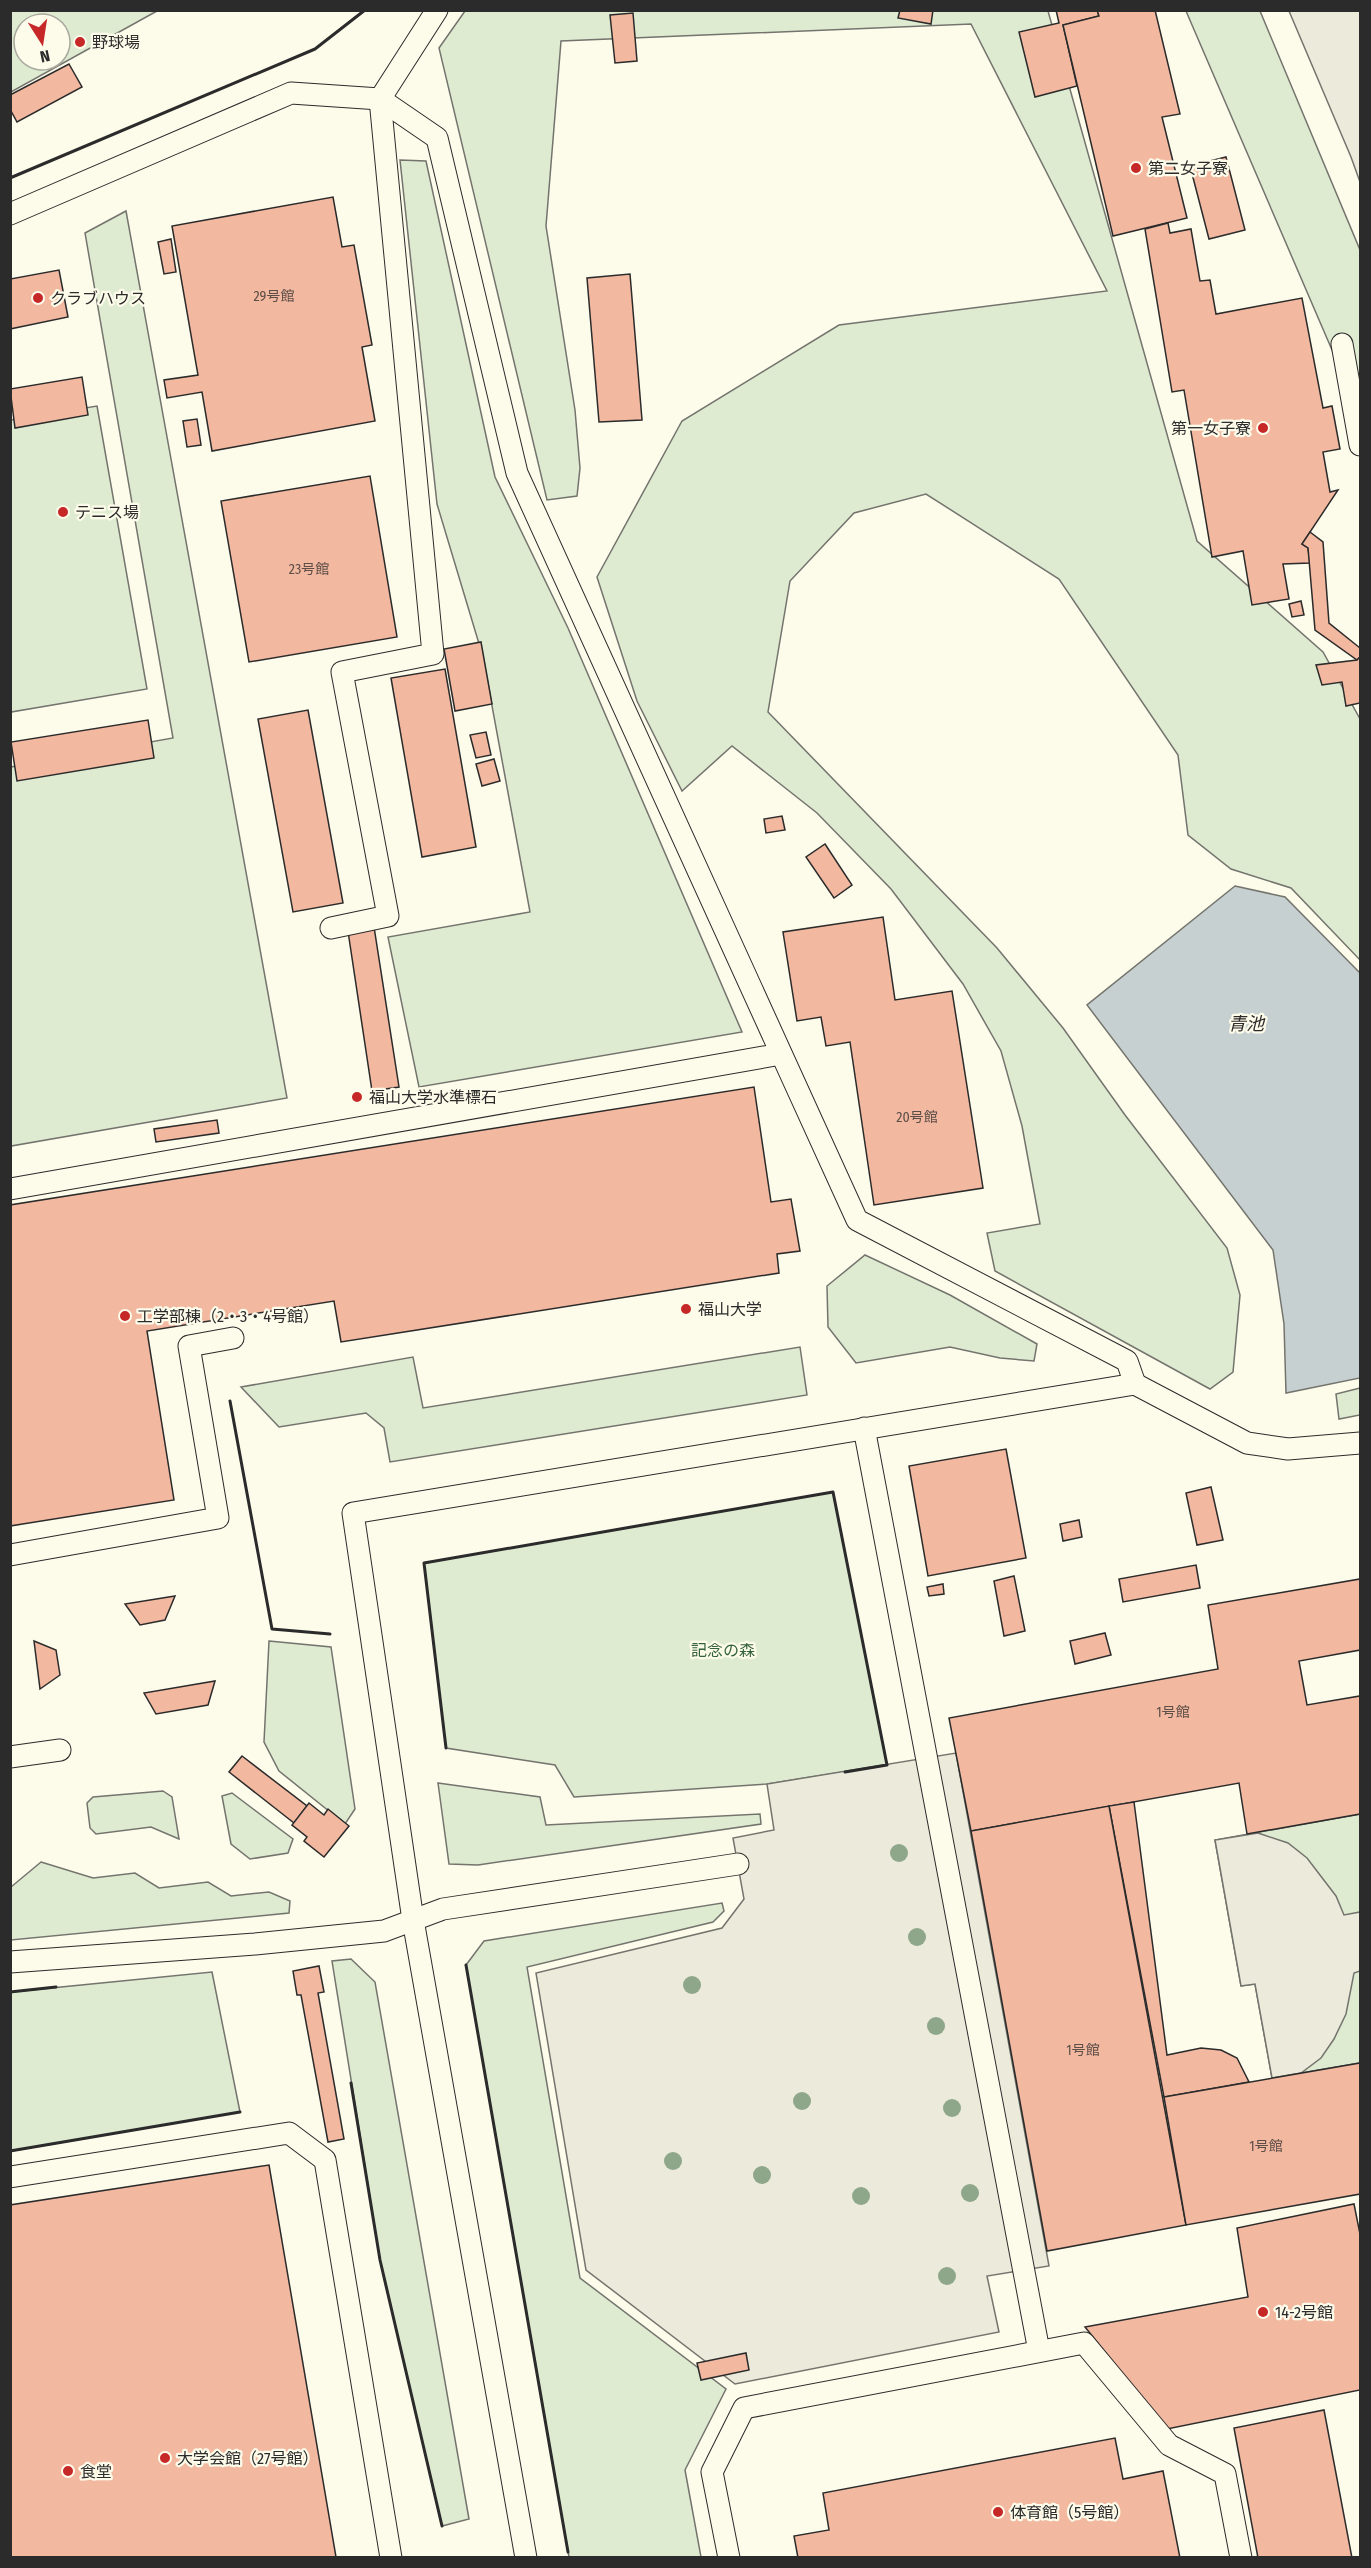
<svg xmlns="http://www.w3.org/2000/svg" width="1371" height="2568" font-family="'Fira Sans Condensed','Noto Sans JP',sans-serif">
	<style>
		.green { fill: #deebd1; stroke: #74746e; stroke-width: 1.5; fill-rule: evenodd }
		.parking { fill: #eceadb; stroke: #74746e; stroke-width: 1.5 }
		.water { fill: #c7d0d0; stroke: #74746e; stroke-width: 1.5 }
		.building { fill: #f2b8a0; stroke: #2b2b2b; stroke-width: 1.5 }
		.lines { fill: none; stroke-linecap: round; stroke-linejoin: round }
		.lane-casing { stroke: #2b2b2b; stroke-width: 23 }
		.lane { stroke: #fdfbea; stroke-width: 21 }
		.wall { stroke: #2b2b2b; stroke-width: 3 }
		.tree { fill: #8ea78a }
		.poi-dot { fill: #c62828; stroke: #fdfbea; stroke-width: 2 }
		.labels { text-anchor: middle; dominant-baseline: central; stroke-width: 4.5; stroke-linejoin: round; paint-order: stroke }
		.number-label { font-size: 14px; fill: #5d4e48 }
		.poi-label { font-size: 16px; fill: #2b2b2b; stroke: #fdfbea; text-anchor: start }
		.park-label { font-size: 16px; fill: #34623c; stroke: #fdfbea }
		.water-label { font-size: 18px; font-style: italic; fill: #2b2b2b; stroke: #fdfbea }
	</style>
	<rect width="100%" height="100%" fill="#fdfbea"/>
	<g class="green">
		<path d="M11,10H157V11L11,92ZM24,24H60V60H24Z"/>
		<path d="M465,11H1048L1197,541L1323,652L1360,719V960L1291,888L1231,869L1188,835L1178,755L1059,579L926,494L854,513L790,581L768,712L997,948L1063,1028L1125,1115L1227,1248L1240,1295L1233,1372L1210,1389L995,1271L987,1233L1040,1224L1022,1126L1001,1051L963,984L891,889L817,813L732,746L682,791L637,701L597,577L682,421L839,325L1107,291L971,24L561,41L546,226L575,410L580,468L577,496L547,500L439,48Z"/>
		<path d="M1186,11H1260L1360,250V415Z"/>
		<path d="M400,160L426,161L495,477L568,628L742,1032L419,1087L388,937L530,912L483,657L437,504Z"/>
		<path d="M126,211L287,1098L11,1146V767L173,738L85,233Z"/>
		<path d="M97,406L147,689L11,712V420Z"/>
		<path d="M865,1255L950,1295L1037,1344L1034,1361L1000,1358L950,1347L856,1363L828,1327L827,1286Z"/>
		<path d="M800,1347L807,1395L390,1462L384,1428L366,1413L279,1427L241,1387L413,1357L423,1408Z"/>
		<path d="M1360,1388V1415L1339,1419L1336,1394Z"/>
		<path d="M833,1492L887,1765L767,1784L574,1797L555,1765L446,1748L424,1563Z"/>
		<path d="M269,1641L331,1647L355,1809L345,1824L279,1771L264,1742Z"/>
		<path d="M438,1783L540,1797L546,1825L760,1814L761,1824L478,1865L449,1864Z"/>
		<path d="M163,1791L172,1797L179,1839L151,1827L96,1834L90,1828L87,1803L93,1797Z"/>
		<path d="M232,1793L293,1839L288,1853L250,1859L231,1844L222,1796Z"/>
		<path d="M1360,1814V2063L1272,2078L1255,1984L1241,1986L1215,1840Z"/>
		<path d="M41,1862L93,1878L135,1873L159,1888L208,1882L231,1896L269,1892L290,1901L289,1913L11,1940V1887Z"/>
		<path d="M722,1903L724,1911L713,1922L527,1967L580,2278L726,2389L685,2470L701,2557H569L466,1965L484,1941Z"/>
		<path d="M351,1959L375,1982L469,2519L442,2526L380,2260L332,1961Z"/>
		<path d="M212,1972L240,2112L11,2151V1992Z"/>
	</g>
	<g class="parking">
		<path d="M1289,11H1360V182L1351,157Z"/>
		<path d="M956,1753L1049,2266L987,2276L999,2332L735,2384L586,2270L536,1973L722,1928L744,1899L733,1838L774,1830L767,1784Z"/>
		<path d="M1258,1833L1288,1843L1307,1858L1336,1896L1344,1915L1360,1912V1971L1354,1973L1346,2014L1334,2039L1321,2058L1301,2073L1272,2078L1255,1984L1241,1986L1215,1840Z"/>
	</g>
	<path class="water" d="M1235,886L1285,897L1360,973V1378L1286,1393L1284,1324L1273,1250L1087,1005Z"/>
	<g class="building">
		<path d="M900,10H933L931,24L898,18Z"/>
		<path d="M1056,10H1097L1099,16L1063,25L1077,86L1035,97L1019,32L1059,23Z"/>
		<path d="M1097,10H1155L1180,114L1162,117L1187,218L1113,236L1063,25L1099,16Z"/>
		<path d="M633,13L637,61L615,63L610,15Z"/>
		<path d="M69,64L82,87L17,122L10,109V95Z"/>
		<path d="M1226,157L1245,230L1209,239L1190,166Z"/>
		<path d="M333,197L342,247L354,245L372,345L362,347L375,421L212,451L202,392L167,398L164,380L198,375L172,226Z"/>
		<path d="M1168,223L1170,233L1191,229L1200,281L1210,280L1216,314L1302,298L1323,408L1332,406L1340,449L1323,452L1330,492L1338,490L1302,544L1308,548L1310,563L1283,564L1289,599L1252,605L1243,551L1212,557L1184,390L1172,392L1145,229Z"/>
		<path d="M171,239L176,272L164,274L158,242Z"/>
		<path d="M59,270L68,317L10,329V279Z"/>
		<path d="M630,274L642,420L599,422L587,278Z"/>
		<path d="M82,377L88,415L15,428L10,389Z"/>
		<path d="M197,419L201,445L187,447L183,421Z"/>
		<path d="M370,476L397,637L249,662L221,501Z"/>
		<path d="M1310,532L1323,542L1329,623L1360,648V657L1357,660L1315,630L1308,548L1302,544Z"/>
		<path d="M1301,601L1304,615L1292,617L1289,604Z"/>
		<path d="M481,642L492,704L455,711L444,649Z"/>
		<path d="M1360,657V703L1346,706L1342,682L1322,685L1316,665L1357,660Z"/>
		<path d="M445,669L476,847L422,857L391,678Z"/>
		<path d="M308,710L343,903L293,912L258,719Z"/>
		<path d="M148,720L154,758L17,781L11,742Z"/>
		<path d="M486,732L491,755L476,758L470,735Z"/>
		<path d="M494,759L500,781L482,786L476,764Z"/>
		<path d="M782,816L785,830L766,833L764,819Z"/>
		<path d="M825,844L852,885L834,898L806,857Z"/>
		<path d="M372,914L399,1087L372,1091L346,918Z"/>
		<path d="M883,917L895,1000L952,991L983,1188L874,1205L850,1042L826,1046L821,1017L797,1021L783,932Z"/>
		<path d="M754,1087L771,1202L791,1199L800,1251L777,1254L779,1273L341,1342L334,1301L147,1331L174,1500L10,1526V1205Z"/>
		<path d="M217,1120L219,1133L156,1142L154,1129Z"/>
		<path d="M1006,1449L1026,1558L928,1576L909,1466Z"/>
		<path d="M1211,1487L1223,1540L1197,1545L1186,1493Z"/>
		<path d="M1079,1520L1082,1537L1063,1541L1060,1524Z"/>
		<path d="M1196,1565L1200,1588L1123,1602L1119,1579Z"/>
		<path d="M1014,1576L1025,1631L1004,1636L994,1581Z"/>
		<path d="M1360,1579V1650L1299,1661L1307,1705L1360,1696V1814L1247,1834L1239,1783L971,1831L949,1718L1218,1669L1208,1605Z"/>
		<path d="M943,1584L944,1594L929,1596L927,1587Z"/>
		<path d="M175,1596L165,1620L140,1625L125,1604Z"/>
		<path d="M1105,1633L1111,1655L1075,1664L1070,1641Z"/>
		<path d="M34,1641L56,1650L60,1675L40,1689Z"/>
		<path d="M215,1681L208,1705L156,1714L144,1693Z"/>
		<path d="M242,1756L307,1806L294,1823L229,1772Z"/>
		<path d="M1134,1802L1167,2055L1201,2048L1221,2050L1237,2058L1249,2082L1164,2097L1109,1806Z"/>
		<path d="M309,1803L324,1815L328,1809L349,1826L324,1857L304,1841L307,1837L292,1825Z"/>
		<path d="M1109,1806L1186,2225L1047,2251L971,1831Z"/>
		<path d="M319,1966L324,1992L318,1993L344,2139L328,2142L301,1995H297L293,1971Z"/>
		<path d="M1360,2063V2194L1186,2225L1164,2097Z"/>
		<path d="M269,2165L336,2557L10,2558V2205Z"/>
		<path d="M1354,2204L1360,2234V2390L1167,2429L1085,2327L1248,2297L1237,2228Z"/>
		<path d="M746,2353L749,2370L701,2380L697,2363Z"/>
		<path d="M1324,2410L1352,2558H1258L1234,2428Z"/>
		<path d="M1115,2438L1123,2479L1163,2471L1180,2558H798L794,2536L829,2530L823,2493Z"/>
	</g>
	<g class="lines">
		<g class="lane-casing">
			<g id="lane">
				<path d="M10,214L291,93L380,99L437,138L517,473L857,1220L1127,1361L1135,1384"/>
				<path d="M1342,344L1360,445"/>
				<path d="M331,928L388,916L342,672L433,654L380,99L437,10"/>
				<path d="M10,1189L781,1054"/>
				<path d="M864,1428L1039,2351"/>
				<path d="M10,1555L218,1518L189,1346L233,1338"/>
				<path d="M10,1757L60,1750"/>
				<path d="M10,1962L255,1944L384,1931L443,1909L738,1864"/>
				<path d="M10,2177L289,2133L325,2160L391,2558"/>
				<path d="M526,2558L413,1920L353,1513L1135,1384L1247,1443L1288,1449L1360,1443"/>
				<path d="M729,2558L712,2472L744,2408L1084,2343L1169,2445L1225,2474L1241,2558"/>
			</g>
		</g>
		<use href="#lane" class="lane"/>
		<g class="wall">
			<path d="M10,178L315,49L365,10"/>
			<path d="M230,1401L272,1629L330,1634"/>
			<path d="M446,1748L424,1563L833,1492L887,1765L845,1772"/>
			<path d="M466,1965L568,2552"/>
			<path d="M10,1992L56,1987"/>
			<path d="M351,2083L380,2260L442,2526"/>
			<path d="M10,2151L240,2112"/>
		</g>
	</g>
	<g class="tree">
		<circle cx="899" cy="1853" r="9"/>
		<circle cx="917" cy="1937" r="9"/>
		<circle cx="692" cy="1985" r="9"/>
		<circle cx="936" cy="2026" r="9"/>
		<circle cx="802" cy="2101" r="9"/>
		<circle cx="952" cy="2108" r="9"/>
		<circle cx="673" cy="2161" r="9"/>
		<circle cx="762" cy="2175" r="9"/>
		<circle cx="970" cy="2193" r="9"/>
		<circle cx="861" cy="2196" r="9"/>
		<circle cx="947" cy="2276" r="9"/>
	</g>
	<g class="poi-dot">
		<circle cx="80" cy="42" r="6"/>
		<circle cx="1136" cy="168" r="6"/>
		<circle cx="38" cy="298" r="6"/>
		<circle cx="1263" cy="428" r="6"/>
		<circle cx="63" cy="512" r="6"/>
		<circle cx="357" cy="1097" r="6"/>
		<circle cx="686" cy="1309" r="6"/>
		<circle cx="125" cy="1316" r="6"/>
		<circle cx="1263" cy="2312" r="6"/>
		<circle cx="165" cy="2458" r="6"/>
		<circle cx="68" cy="2471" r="6"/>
		<circle cx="998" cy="2512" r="6"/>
	</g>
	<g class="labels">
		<g class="number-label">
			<text x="274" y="296">29号館</text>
			<text x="309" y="569">23号館</text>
			<text x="917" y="1117">20号館</text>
			<text x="1173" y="1712">1号館</text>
			<text x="1083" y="2050">1号館</text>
			<text x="1266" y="2146">1号館</text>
		</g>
		<g class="poi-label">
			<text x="92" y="42">野球場</text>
			<text x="1148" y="168">第二女子寮</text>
			<text x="50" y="298">クラブハウス</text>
			<text x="1251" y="428" text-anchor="end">第一女子寮</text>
			<text x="75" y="512">テニス場</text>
			<text x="369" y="1097">福山大学水準標石</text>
			<text x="698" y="1309">福山大学</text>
			<text x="137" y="1316">工学部棟（2・3・4号館）</text>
			<text x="1275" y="2312">14-2号館</text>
			<text x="177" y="2458">大学会館（27号館）</text>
			<text x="80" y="2471">食堂</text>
			<text x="1010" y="2512">体育館（5号館）</text>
		</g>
		<g class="park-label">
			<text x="723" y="1650">記念の森</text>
		</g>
		<g class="water-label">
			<text x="1246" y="1024">青池</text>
		</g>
	</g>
	<rect width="1371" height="2568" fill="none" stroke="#2b2b2b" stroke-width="24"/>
	<g transform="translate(42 42) rotate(168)"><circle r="28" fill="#fdfbea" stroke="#a9a89e" stroke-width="1.5"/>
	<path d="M0-4.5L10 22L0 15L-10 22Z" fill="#c62828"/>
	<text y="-9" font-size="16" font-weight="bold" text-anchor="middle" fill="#2b2b2b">N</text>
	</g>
</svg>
